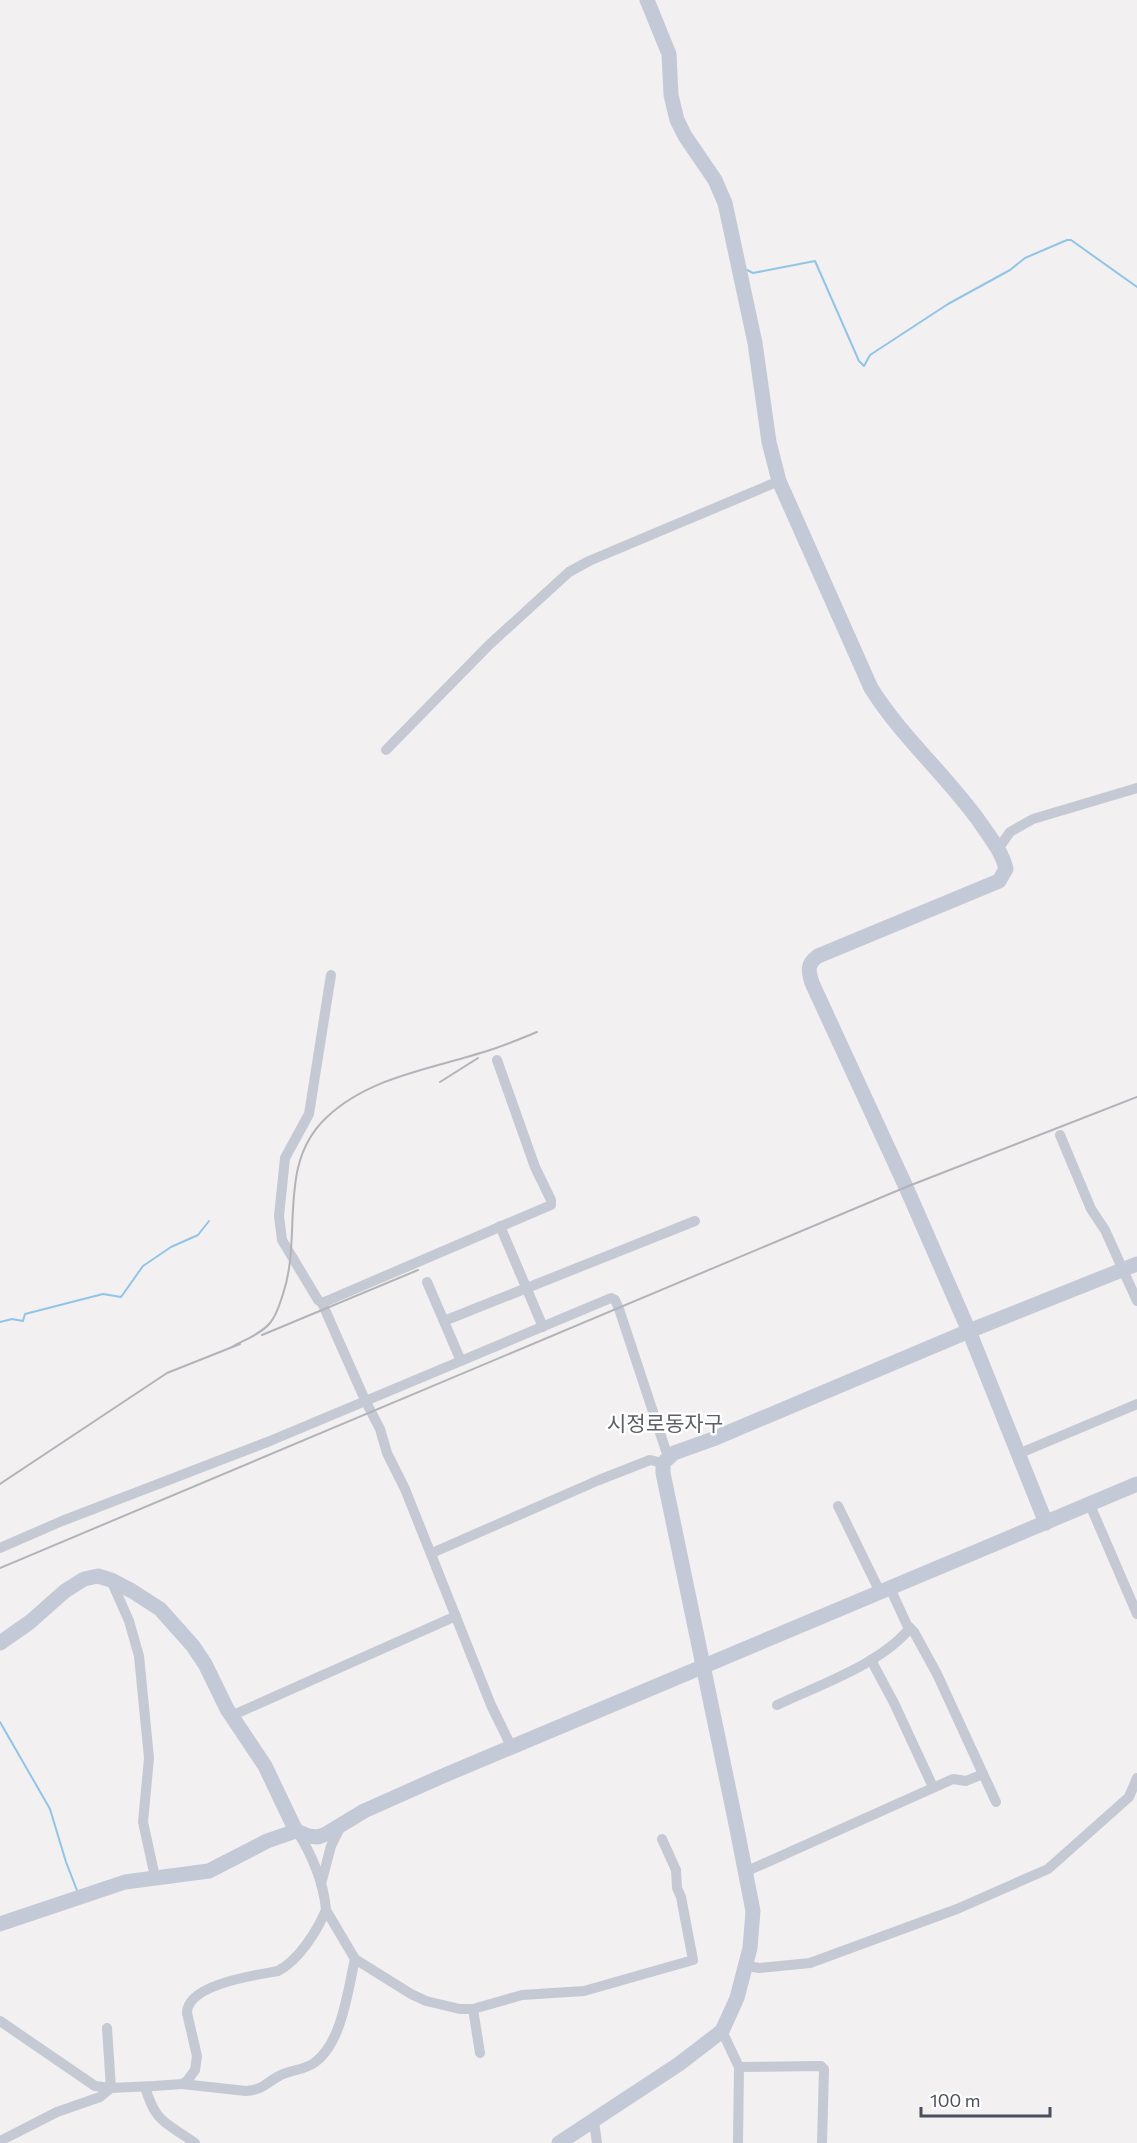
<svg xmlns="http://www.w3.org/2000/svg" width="1137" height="2143" font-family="Commissioner,'Noto Sans KR',sans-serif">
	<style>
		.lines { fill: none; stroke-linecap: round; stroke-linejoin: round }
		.stream { stroke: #91c5e7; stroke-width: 2 }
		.street { stroke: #c4c9d3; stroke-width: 10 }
		.secondary { stroke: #c4c9d7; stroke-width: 15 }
		.rail { stroke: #b2b4b9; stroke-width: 2 }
		.labels { text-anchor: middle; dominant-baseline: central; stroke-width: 5; stroke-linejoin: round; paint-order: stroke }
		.quarter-label { font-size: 21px; fill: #5c5f64; stroke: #fff }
	</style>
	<rect width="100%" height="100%" fill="#f2f0f0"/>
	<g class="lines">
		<g class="stream">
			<path d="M747,270L753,273L815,261L859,361L864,366L870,355L948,304L1010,270L1025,258L1067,240H1071L1137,287"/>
			<path d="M0,1322L12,1319L23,1321L25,1314L103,1294L121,1297L143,1266L171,1247L198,1235L209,1221"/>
			<path d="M0,1722L50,1809L66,1862L78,1893"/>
		</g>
		<g class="street">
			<path d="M386,750L489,645L569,572L589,561L779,481"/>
			<path d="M998,849L1010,832L1033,819L1137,788"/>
			<path d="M331,975L309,1114L285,1158L279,1216L282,1240L318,1300L322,1303L365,1400L380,1429L387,1453L405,1489L491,1705L512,1748"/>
			<path d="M1060,1135L1091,1209L1105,1230L1137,1301"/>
			<path d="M500,1226L543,1327"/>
			<path d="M427,1282L461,1361"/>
			<path d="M322,1303L551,1205V1200L535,1167L497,1060"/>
			<path d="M444,1321L695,1221"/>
			<path d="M1018,1454L1137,1404"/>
			<path d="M1090,1505L1137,1614"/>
			<path d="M838,1506L880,1592"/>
			<path d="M0,1548L62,1521L270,1441L611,1298L615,1300L619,1309L668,1457"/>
			<path d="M432,1553L599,1480L650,1460L663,1463"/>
			<path d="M111,1580L129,1621L139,1656L149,1758L143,1822L155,1877"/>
			<path d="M890,1588L907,1625L914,1632L937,1674L996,1802"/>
			<path d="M871,1660L894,1703L933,1787"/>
			<path d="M777,1705C819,1685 881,1664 910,1628"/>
			<path d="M231,1716L456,1616"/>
			<path d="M745,1872L953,1779L966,1781L983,1774"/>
			<path d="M321,1884L331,1846L340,1828"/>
			<path d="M326,1910L355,1959L411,1994L426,2001L460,2009H473L522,1995L584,1991L693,1960L681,1897L677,1888L676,1870L662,1839"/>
			<path d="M747,1966L759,1968L810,1963L957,1909L1048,1869L1129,1797L1137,1778"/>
			<path d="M473,2009L480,2053"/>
			<path d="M0,2021L95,2086L111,2088L154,2086L182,2084L187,2081L195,2070L197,2056L187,2013C187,1984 257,1975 278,1971C299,1960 317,1931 326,1910C324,1883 311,1853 297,1831"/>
			<path d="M722,2031L739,2067L738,2143"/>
			<path d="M739,2067L821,2066L824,2069L822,2143"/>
			<path d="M182,2084L246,2091C265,2089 264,2084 279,2076C290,2070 304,2070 314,2063C342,2044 348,1989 355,1959"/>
			<path d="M145,2087C156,2124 166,2122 195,2143"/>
			<path d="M594,2122L597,2143"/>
			<path d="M0,2141L57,2112L100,2097L111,2088L107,2028"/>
		</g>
		<g class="secondary">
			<path d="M647,0L669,54L671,95L677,120L685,136L715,180L725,203L755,343L769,442L779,481L871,688C901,736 946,775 979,821C989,836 1002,851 1006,869L999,881L818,956C807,964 808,970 812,983L906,1187L969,1331L1046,1523"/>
			<path d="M0,1643L30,1622L65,1591L84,1579L98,1576L111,1580L132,1591L160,1609L193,1646L205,1664L227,1709L265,1766L296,1831L308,1836L318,1837L326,1834L364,1811L445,1775L1137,1484"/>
			<path d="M0,1924L125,1882L209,1871L267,1841L296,1831"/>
			<path d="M559,2143L679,2064L722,2031L737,1998L750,1948L753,1911L736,1824L663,1473V1463L674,1453L713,1439L969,1331L1137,1264"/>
		</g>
		<g class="rail">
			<path d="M440,1082L478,1058"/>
			<path d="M262,1335L418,1270"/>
			<path d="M232,1347C244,1340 261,1334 270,1323C277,1315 280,1303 283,1294C303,1235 276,1164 327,1117C370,1076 436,1068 490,1050C506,1045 522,1038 537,1032"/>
			<path d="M0,1484L167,1373L240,1344"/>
			<path d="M0,1568L906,1187L1137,1097"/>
		</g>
	</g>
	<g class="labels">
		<g class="quarter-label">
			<text x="665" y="1422">시정로동자구</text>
		</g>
	</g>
	<path d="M921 2107v9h129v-9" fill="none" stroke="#494f5c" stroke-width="3"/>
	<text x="930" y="2107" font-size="18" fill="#494f5c" stroke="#ffffff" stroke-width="4.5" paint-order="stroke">100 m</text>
</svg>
